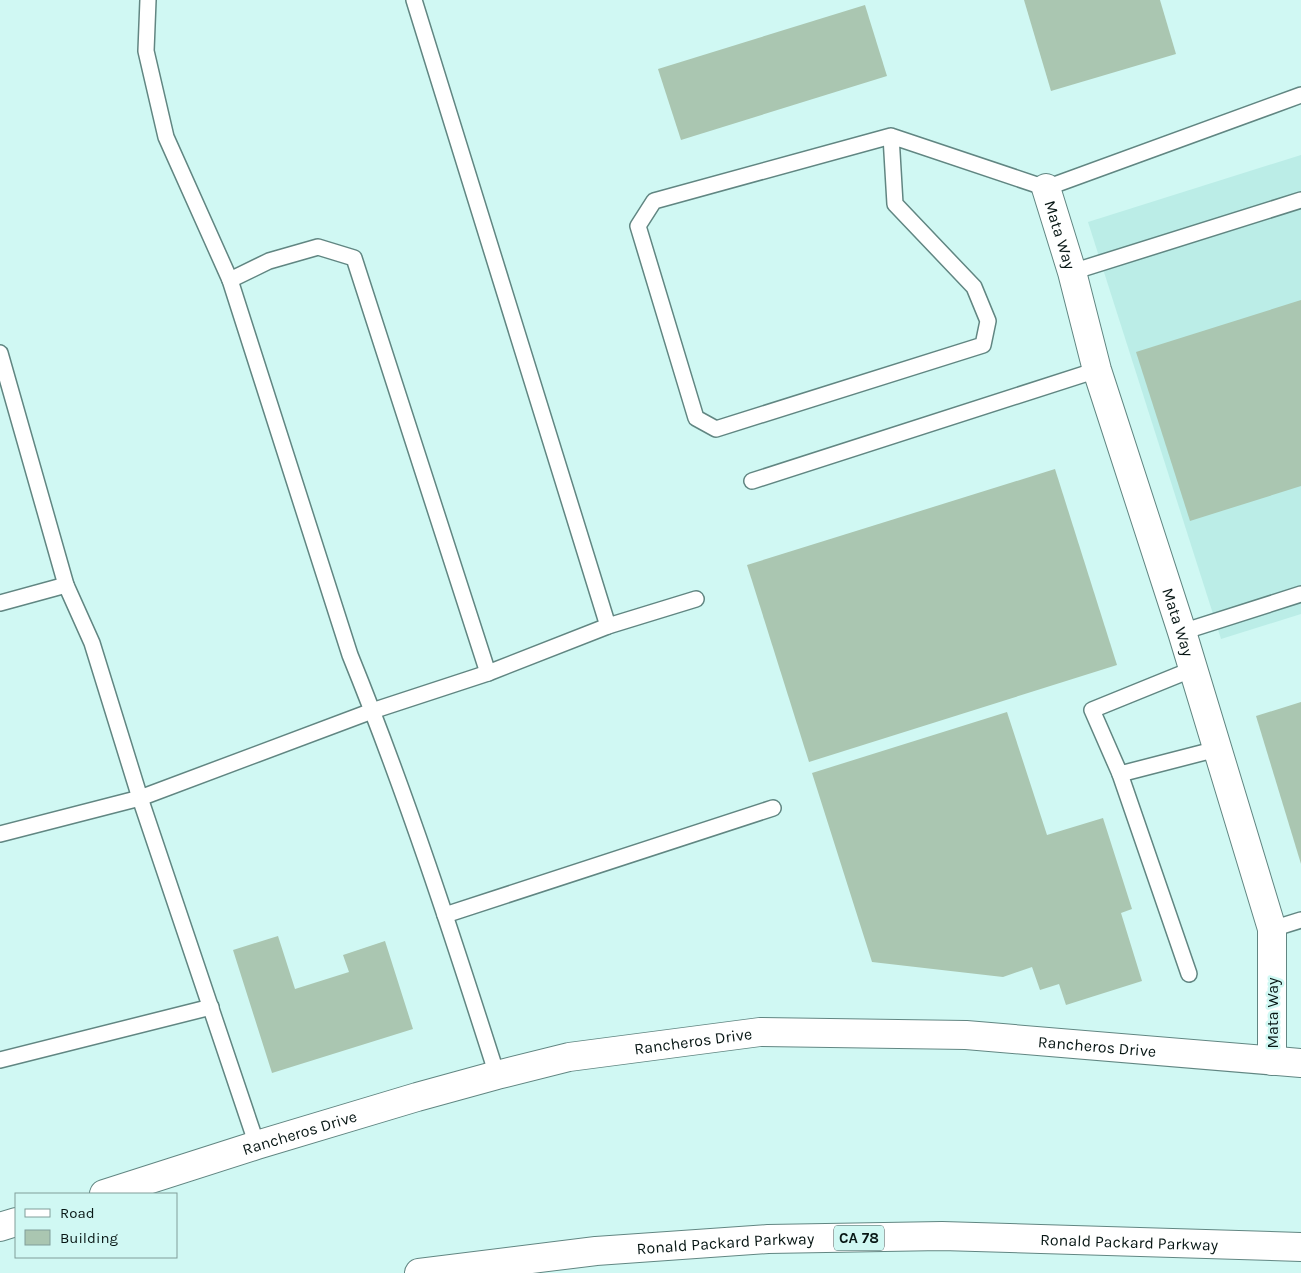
<svg xmlns="http://www.w3.org/2000/svg" width="1301" height="1273" font-family="Karla,sans-serif">
	<style>
		.built { fill: #bbede7 }
		.building { fill: #aac6b1 }
		.lines { fill: none; stroke-linecap: round; stroke-linejoin: round }
		.lane-casing { stroke: #618682; stroke-width: 18 }
		.street-casing { stroke: #618682; stroke-width: 30 }
		.secondary-casing { stroke: #618682; stroke-width: 30 }
		.highway-casing { stroke: #618682; stroke-width: 30 }
		.lane { stroke: #fff; stroke-width: 15 }
		.street { stroke: #fff; stroke-width: 28 }
		.secondary { stroke: #fff; stroke-width: 28 }
		.highway { stroke: #fff; stroke-width: 28 }
		.labels { text-anchor: middle; dominant-baseline: central; stroke-width: 5; stroke-linejoin: round; paint-order: stroke }
		.shield { fill: #d0f8f3; stroke: #445a58; stroke-width: 1 }
		.shield-label { font-size: 15px; font-weight: bold; fill: #081715 }
		.street-label { font-size: 16px; fill: #081715; stroke: #d0f8f3 }
	</style>
	<rect width="100%" height="100%" fill="#d0f8f3"/>
	<path class="built" d="M1301,155V614L1221,639L1088,222Z"/>
	<g class="building">
		<path d="M1024,0H1160L1176,54L1051,91Z"/>
		<path d="M865,5L887,76L681,140L658,69Z"/>
		<path d="M1301,300V486L1190,521L1136,352Z"/>
		<path d="M1055,469L1117,665L809,762L747,565Z"/>
		<path d="M1301,702V864L1256,716Z"/>
		<path d="M1007,712L1047,835L1103,818L1132,909L1121,913L1142,981L1066,1005L1059,984L1040,990L1032,967L1003,977L872,962L812,773Z"/>
		<path d="M278,936L295,989L349,972L343,955L385,941L413,1029L272,1073L233,950Z"/>
	</g>
	<g class="lines">
		<g class="lane-casing">
			<g id="lane">
				<path d="M148,0L146,51L166,137L230,280L350,655C406,793 452,934 497,1075"/>
				<path d="M414,0L608,626"/>
				<path d="M891,136L895,204L974,287L988,321L983,345L716,429L696,418L638,226L654,201L891,136L1046,188L1301,95"/>
				<path d="M1072,272L1301,200"/>
				<path d="M230,280L269,261L318,247L354,258L488,673"/>
				<path d="M0,353L66,585L92,643L140,798L257,1145"/>
				<path d="M752,481L1097,370"/>
				<path d="M0,603L66,585"/>
				<path d="M1182,632L1301,594"/>
				<path d="M1193,669L1092,710L1120,774L1217,749"/>
				<path d="M1120,774L1189,974"/>
				<path d="M0,834L140,798L372,711L488,673L608,626L696,599"/>
				<path d="M445,915L773,808"/>
				<path d="M1272,929L1301,920"/>
				<path d="M0,1060L211,1007"/>
			</g>
		</g>
		<g class="street-casing">
			<g id="street">
				<path id="s1" d="M1046,188L1072,272L1097,370L1182,632L1272,929V1061"/>
			</g>
		</g>
		<g class="secondary-casing">
			<g id="secondary">
				<path id="s2" d="M104,1194L257,1145L417,1097L497,1075L569,1057L760,1032L966,1035L1301,1063"/>
				<path d="M0,1227L16,1222"/>
			</g>
		</g>
		<g class="highway-casing">
			<g id="highway">
				<path id="s3" d="M419,1273L596,1251L768,1239L942,1236L1301,1247"/>
			</g>
		</g>
		<use href="#lane" class="lane"/>
		<use href="#street" class="street"/>
		<use href="#secondary" class="secondary"/>
		<use href="#highway" class="highway"/>
	</g>
	<g class="labels">
		<rect class="shield" x="834" y="1225.5" width="50" height="25" rx="4"/>
		<g class="shield-label">
			<text x="859" y="1238">CA 78</text>
		</g>
		<g class="street-label">
			<text stroke="none"><textPath href="#s1" startOffset="49">Mata Way</textPath></text>
			<text stroke="none"><textPath href="#s1" startOffset="454">Mata Way</textPath></text>
			<text transform="translate(1272 1013) rotate(-90)">Mata Way</text>
			<text stroke="none"><textPath href="#s2" startOffset="610">Rancheros Drive</textPath></text>
			<text stroke="none"><textPath href="#s2" startOffset="1015">Rancheros Drive</textPath></text>
			<text stroke="none"><textPath href="#s2" startOffset="205">Rancheros Drive</textPath></text>
			<text stroke="none"><textPath href="#s3" startOffset="712">Ronald Packard Parkway</textPath></text>
			<text stroke="none"><textPath href="#s3" startOffset="308">Ronald Packard Parkway</textPath></text>
		</g>
	</g>
	<rect x="15" y="1193" width="162" height="65" fill="#d0f8f3" stroke="#809e9a"/>
	<rect x="25" y="1209" width="25" height="8" fill="#ffffff" stroke="#809e9a"/>
	<text x="60" y="1218" font-size="15" fill="#081715">Road</text>
	<rect x="25" y="1230" width="25" height="15" fill="#aac6b1" stroke="#809e9a"/>
	<text x="60" y="1243" font-size="15" fill="#081715">Building</text>
</svg>
